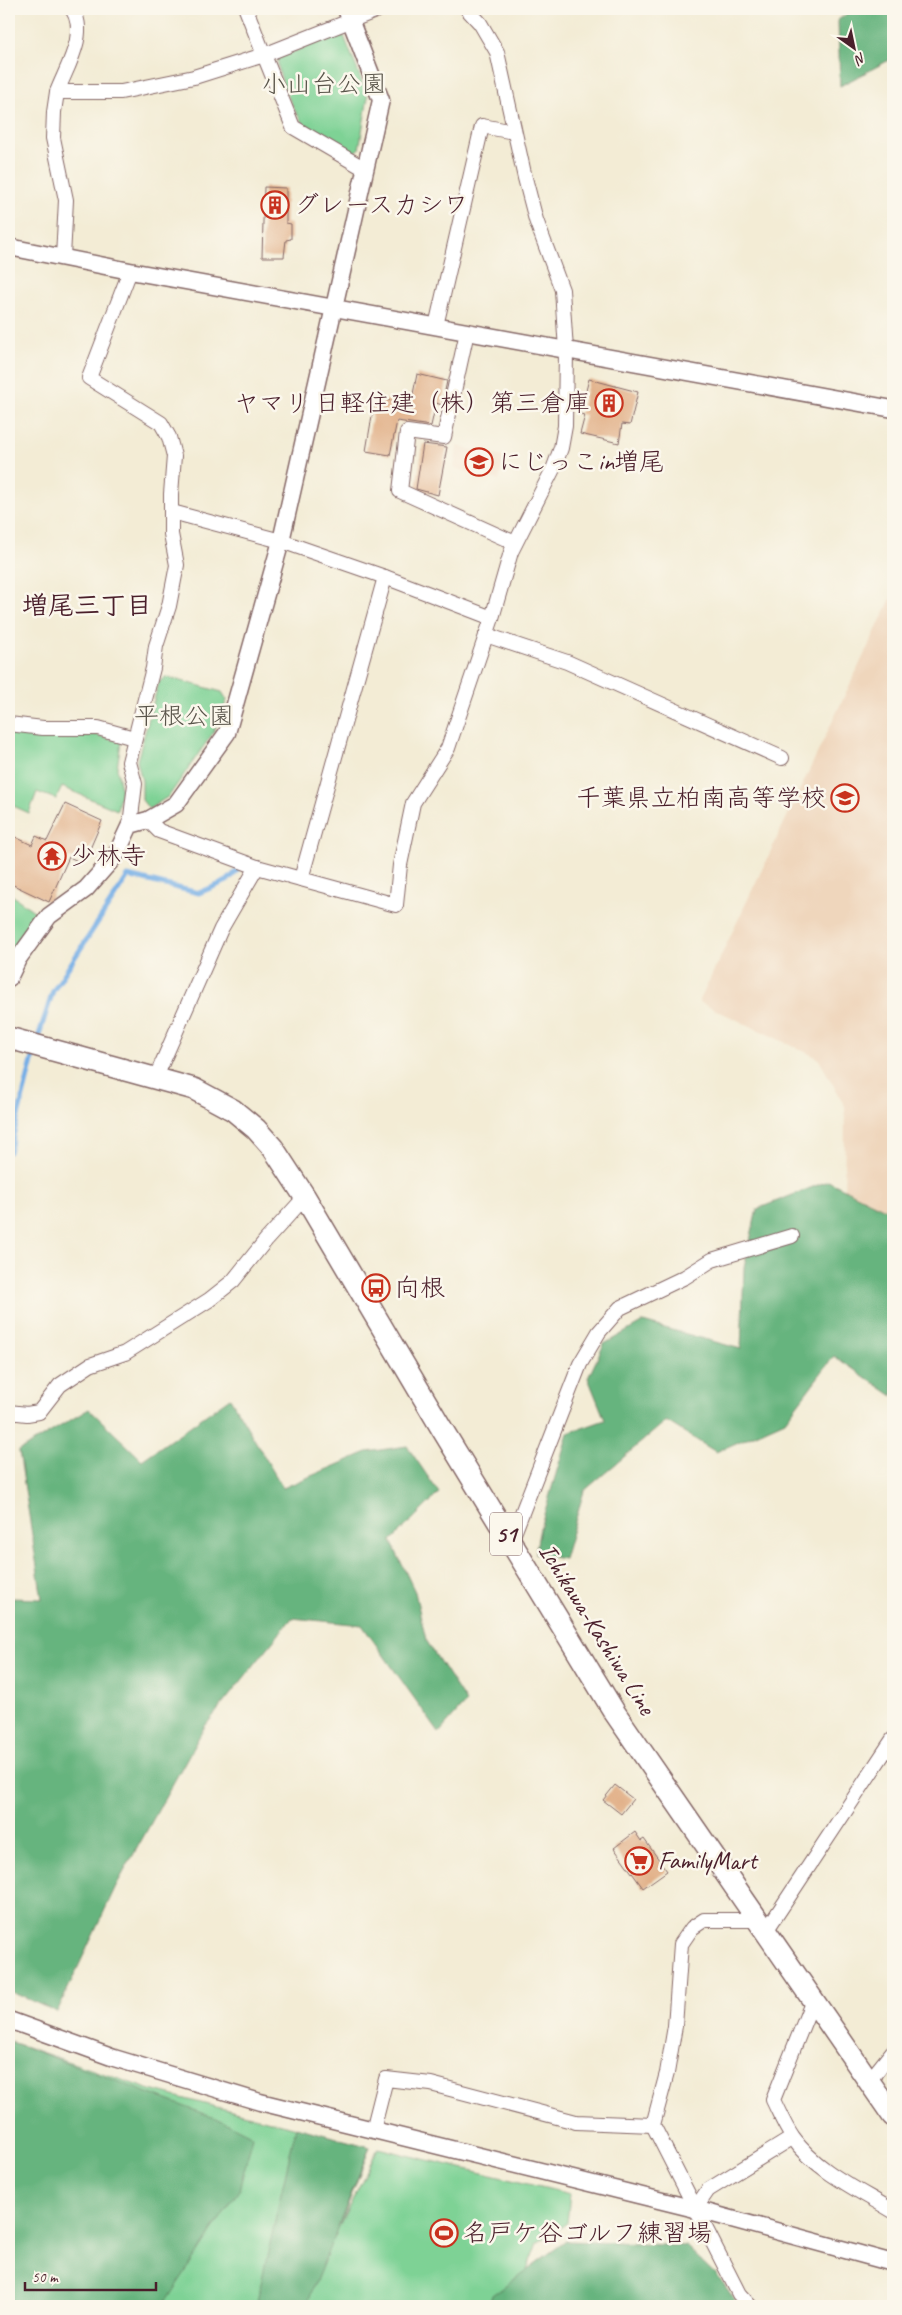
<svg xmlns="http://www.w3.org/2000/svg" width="902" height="2315" font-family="Caveat,'Klee One',sans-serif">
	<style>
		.built { fill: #efd6bc }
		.green { fill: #7ed295; stroke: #647860 }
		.forest { fill: #66b47e; stroke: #586a54 }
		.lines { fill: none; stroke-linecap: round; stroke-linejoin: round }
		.stream { stroke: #76afe6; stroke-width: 5 }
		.building { fill: #e1af86 }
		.minor-casing { stroke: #856766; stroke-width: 16 }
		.tertiary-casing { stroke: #856766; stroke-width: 19 }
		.primary-casing { stroke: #856766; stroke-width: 24 }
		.minor { stroke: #fff; stroke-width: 14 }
		.tertiary { stroke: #fff; stroke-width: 16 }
		.primary { stroke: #fff; stroke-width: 21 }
		.labels { text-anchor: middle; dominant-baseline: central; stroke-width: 5; stroke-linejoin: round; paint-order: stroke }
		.shield { fill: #fbf7ec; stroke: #7f6065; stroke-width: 1 }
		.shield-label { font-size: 24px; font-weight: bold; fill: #4a1f2b }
		.park-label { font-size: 25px; fill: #5a554b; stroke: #fbf7ec }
		.poi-label { font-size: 25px; fill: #4a1f2b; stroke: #fbf7ec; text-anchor: start }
		.street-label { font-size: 25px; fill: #4a1f2b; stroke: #fbf7ec }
		.neighbourhood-label { font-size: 26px; font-weight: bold; fill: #4a1f2b; stroke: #fbf7ec }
	</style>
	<rect width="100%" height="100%" fill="#fbf7ec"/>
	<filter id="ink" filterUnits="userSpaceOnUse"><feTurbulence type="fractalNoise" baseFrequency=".02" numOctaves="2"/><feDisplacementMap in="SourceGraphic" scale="10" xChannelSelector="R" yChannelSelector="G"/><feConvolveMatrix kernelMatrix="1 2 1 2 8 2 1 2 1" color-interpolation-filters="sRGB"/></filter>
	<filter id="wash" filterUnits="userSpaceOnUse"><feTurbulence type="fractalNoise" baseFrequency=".0096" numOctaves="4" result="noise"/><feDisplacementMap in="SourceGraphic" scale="20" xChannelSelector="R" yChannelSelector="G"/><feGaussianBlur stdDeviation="1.12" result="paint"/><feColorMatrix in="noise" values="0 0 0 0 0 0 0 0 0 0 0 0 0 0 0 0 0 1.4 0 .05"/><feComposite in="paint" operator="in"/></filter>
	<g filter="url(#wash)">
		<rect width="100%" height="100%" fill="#f3ecd5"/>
		<g class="built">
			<path d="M457,446L504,457L499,480L454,468Z"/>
			<path d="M893,594V1223L844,1224L845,1106L818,1058L699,1002Z"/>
		</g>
		<g class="green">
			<path d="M336,35L344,36L368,97L359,149L351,153L304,124C293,111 276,74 278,58Z"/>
			<path d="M167,677L222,692L227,700L213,733L169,796L149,809L142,800V781L137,761L159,682Z"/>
			<path d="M9,733L49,736L96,735L121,742L117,768L121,789L117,810L62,787L56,799L37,792L29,813L9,804Z"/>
			<path d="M9,893L38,914L9,963Z"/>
			<path d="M9,2041L151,2090L370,2147L340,2225L378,2148L570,2194L567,2223L537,2243L513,2306H9Z"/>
		</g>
		<g class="forest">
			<path d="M854,9H893V58L840,86L838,20Z"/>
			<path d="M828,1181L893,1213V1396L834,1356L785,1421L716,1452L666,1421L584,1491L564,1559L535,1554L540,1528L568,1433L605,1420L588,1378L604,1344L643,1322L741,1349L744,1268L757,1209Z"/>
			<path d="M230,1398L283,1488L367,1452L407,1446L439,1493L391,1541L415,1592L426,1640L466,1702L439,1733L362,1625L292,1618L205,1726L116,1886L57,2012L9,1991V1598L42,1599L19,1451L89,1409L142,1460Z"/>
			<path d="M9,2041L223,2121L253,2136L239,2190L163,2306H9Z"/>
			<path d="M296,2127L370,2147L306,2306H256Z"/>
			<path d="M566,2241L686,2246L721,2280L739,2306H489L492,2295Z"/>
		</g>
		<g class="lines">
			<g class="stream">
				<path d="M37,1041L53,991L128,876L199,893L227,881L237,871"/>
				<path d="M9,1152L35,1049"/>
			</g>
		</g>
		<g id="blocks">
			<g class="building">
				<path d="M264,187L286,188V223L291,224V239L286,240L284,257H262Z"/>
				<path d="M417,374L447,381L442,405L436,403L431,426L397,421L390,455L366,451L375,398L411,404Z"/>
				<path d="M589,379L638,392L630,425L622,424L619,443L580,434L585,415L580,414Z"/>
				<path d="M423,444L447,447L438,495L416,489Z"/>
				<path d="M65,804L102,821L86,858L83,857L80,862L69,857L49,902L9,883V834L32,845L36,836L47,841Z"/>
				<path d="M615,1785L633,1799L621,1814L603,1800Z"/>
				<path d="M635,1832L641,1841L644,1839L667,1871L643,1888L614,1848Z"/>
			</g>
		</g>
	</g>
	<g filter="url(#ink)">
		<use href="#blocks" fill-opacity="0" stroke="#856766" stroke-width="1"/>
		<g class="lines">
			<g class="minor-casing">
				<g id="minor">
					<path d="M246,9L264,55L380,9"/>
					<path d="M57,92C66,68 89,33 72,9"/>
					<path d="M63,257L66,200L53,138L54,112L57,92H121L194,77L264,55L293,127L365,169"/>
					<path d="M130,271L89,378L161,423L169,437L174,456L171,494V534L177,565L169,606L156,646L153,668L129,762L135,784L130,825"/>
					<path d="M436,326L482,126L514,132"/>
					<path d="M467,332L444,437L407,432L400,491L515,543"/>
					<path d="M172,512L281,541L385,577L492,618"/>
					<path d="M486,635L567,662L782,758"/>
					<path d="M9,724L43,728H98L134,738"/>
					<path d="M148,820L159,831L257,867L396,905L400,865L413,803L448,748L492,618L511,552L554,467L561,448L565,426L566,350L562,290L536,220L525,178L497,52L480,23L467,9"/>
					<path d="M301,879L385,577"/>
					<path d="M156,1077L221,929L257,867"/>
					<path d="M9,1412L27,1414L39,1412L60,1385L90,1365L125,1353L209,1300L233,1281L266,1240L305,1197"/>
					<path d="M511,1541L580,1364L599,1332L620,1308L685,1277L712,1260L792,1236"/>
					<path d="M766,1931L893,1739"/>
					<path d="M813,2000L773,2100C779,2112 785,2127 793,2138C816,2171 859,2190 893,2211"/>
					<path d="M869,2081L893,2051"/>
					<path d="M373,2130L386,2079L431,2084L576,2122L653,2125"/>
					<path d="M695,2209L708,2190L792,2138"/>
					<path d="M750,2306L739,2294L653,2125L667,2073L675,2026L681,1944L692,1928L704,1920H758"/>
				</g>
			</g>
			<g class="tertiary-casing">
				<g id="tertiary">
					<path d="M9,247L130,271L893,409"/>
					<path d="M9,978L18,959L49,916L86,889L116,855L130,825L148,820L176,804L227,733L281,541L381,100L346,9"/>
					<path d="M9,2020L114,2058L260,2102L695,2209L893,2263"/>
				</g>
			</g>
			<g class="primary-casing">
				<path id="primary" d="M9,1038L194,1089L233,1110L256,1129L273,1148L305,1197L442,1429L615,1713L893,2116"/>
			</g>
			<use href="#minor" class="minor"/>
			<use href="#tertiary" class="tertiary"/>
			<use href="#primary" class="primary"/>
		</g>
	</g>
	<defs>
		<g id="building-ring" transform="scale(1.4375)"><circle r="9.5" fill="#fbf7ec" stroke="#c8321e" stroke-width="1.5"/><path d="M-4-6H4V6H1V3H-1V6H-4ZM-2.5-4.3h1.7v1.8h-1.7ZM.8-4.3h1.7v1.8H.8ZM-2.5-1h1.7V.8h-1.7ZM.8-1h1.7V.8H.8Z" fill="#c8321e"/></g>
		<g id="school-ring" transform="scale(1.4375)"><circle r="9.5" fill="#fbf7ec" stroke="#c8321e" stroke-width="1.5"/><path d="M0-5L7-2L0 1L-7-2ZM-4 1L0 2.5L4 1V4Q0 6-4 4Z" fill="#c8321e"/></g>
		<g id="temple-ring" transform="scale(1.4375)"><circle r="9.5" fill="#fbf7ec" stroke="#c8321e" stroke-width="1.5"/><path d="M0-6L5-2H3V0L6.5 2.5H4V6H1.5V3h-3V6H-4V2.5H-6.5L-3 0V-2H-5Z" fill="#c8321e"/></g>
		<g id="bus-ring" transform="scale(1.4375)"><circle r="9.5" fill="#fbf7ec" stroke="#c8321e" stroke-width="1.5"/><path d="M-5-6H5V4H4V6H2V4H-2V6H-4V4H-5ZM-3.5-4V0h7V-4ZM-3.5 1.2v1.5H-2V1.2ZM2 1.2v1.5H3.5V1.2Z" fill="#c8321e"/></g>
		<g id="supermarket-ring" transform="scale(1.4375)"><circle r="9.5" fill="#fbf7ec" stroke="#c8321e" stroke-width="1.5"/><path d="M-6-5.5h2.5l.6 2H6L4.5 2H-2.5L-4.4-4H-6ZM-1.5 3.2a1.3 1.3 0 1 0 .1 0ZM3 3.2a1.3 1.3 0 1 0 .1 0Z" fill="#c8321e"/></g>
		<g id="stadium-ring" transform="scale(1.4375)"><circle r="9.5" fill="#fbf7ec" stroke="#c8321e" stroke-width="1.5"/><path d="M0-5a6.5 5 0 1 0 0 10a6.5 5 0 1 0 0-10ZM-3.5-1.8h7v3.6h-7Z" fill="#c8321e"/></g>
	</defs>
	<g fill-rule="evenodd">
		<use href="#building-ring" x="275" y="205"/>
		<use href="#building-ring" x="609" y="403"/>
		<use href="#school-ring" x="479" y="462"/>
		<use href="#school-ring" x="845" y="798"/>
		<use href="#temple-ring" x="52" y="856"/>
		<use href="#bus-ring" x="376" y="1288"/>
		<use href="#supermarket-ring" x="639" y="1861"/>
		<use href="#stadium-ring" x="444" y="2233"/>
	</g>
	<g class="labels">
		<rect class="shield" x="490" y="1512.5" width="32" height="43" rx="4"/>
		<g class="shield-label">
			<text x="506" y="1534">51</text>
		</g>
		<g class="park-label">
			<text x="324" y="84">小山台公園</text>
			<text x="184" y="716">平根公園</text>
		</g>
		<g class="poi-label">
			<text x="294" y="205">グレースカシワ</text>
			<text x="590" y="403" text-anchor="end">ヤマリ 日軽住建（株）第三倉庫</text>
			<text x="498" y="462">にじっこin増尾</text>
			<text x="826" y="798" text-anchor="end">千葉県立柏南高等学校</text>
			<text x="71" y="856">少林寺</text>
			<text x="395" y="1288">向根</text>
			<text x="658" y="1861">FamilyMart</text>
			<text x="463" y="2233">名戸ケ谷ゴルフ練習場</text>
		</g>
		<g class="street-label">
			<text transform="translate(597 1629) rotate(58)">Ichikawa-Kashiwa Line</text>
		</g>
		<g class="neighbourhood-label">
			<text x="87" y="605">増尾三丁目</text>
		</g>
	</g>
	<rect width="902" height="2315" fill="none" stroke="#fbf7ec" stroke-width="30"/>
	<g transform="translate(854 48) rotate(147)" stroke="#fbf7ec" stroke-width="4" paint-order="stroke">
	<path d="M0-4L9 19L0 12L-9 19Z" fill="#4a1f2b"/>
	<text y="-8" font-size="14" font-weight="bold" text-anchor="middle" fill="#4a1f2b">N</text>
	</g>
	<path d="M25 2282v8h131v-8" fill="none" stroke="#4a1f2b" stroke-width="2.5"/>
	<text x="32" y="2282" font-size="15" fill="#4a1f2b" stroke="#fbf7ec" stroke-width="4" paint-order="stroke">50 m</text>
</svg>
